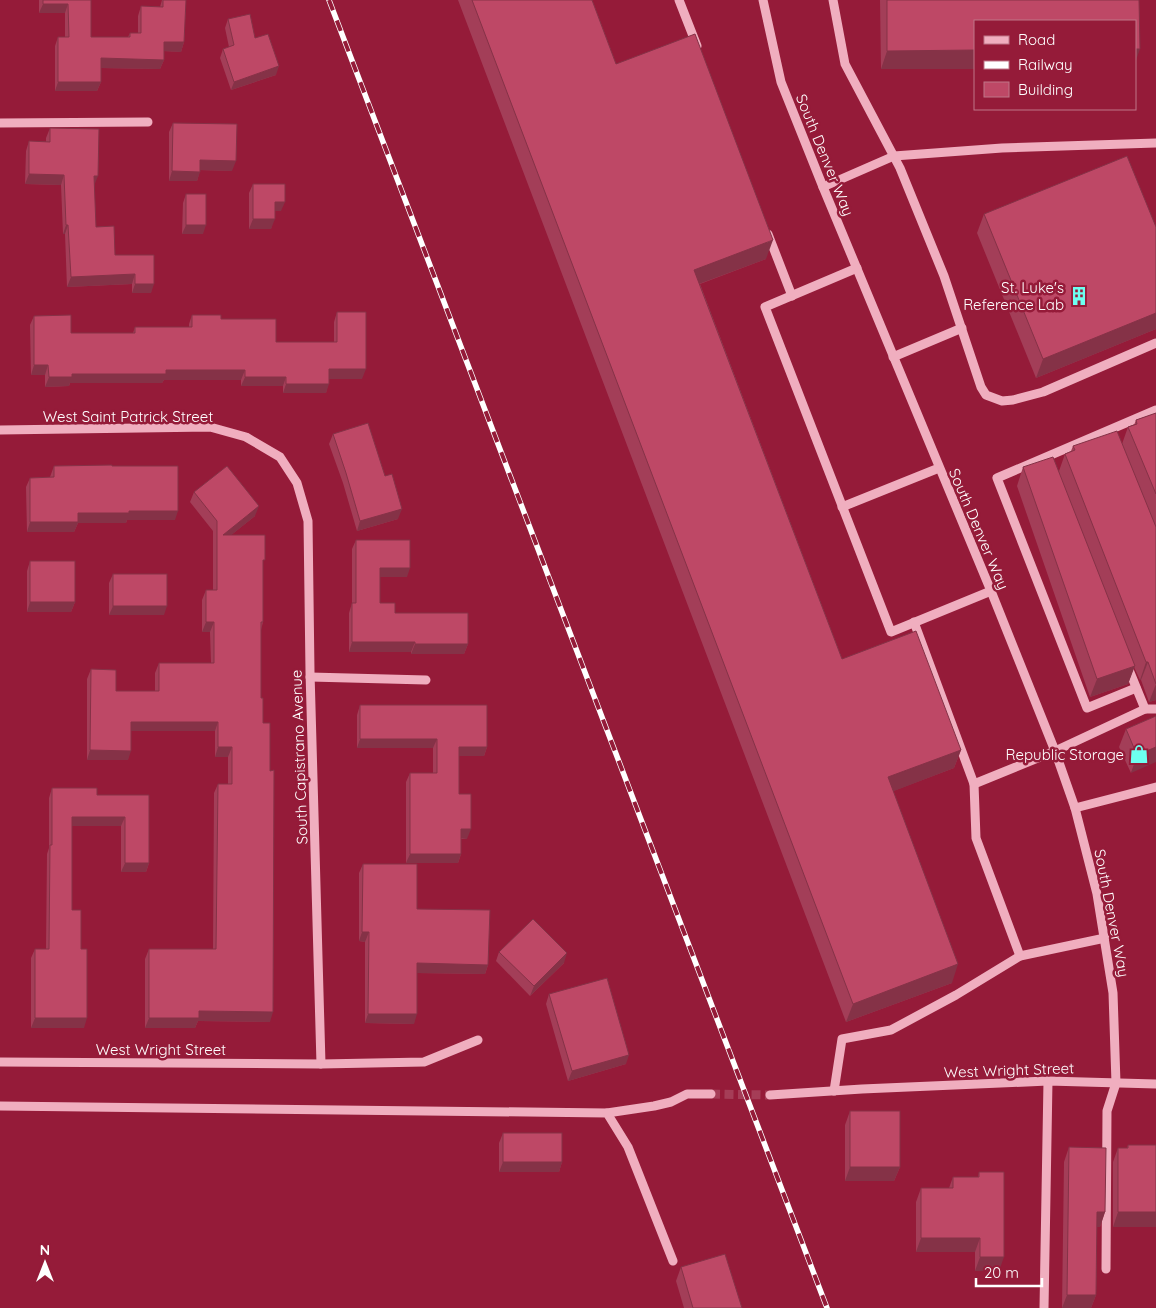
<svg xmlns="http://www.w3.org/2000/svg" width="1156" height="1308" font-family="Quicksand,sans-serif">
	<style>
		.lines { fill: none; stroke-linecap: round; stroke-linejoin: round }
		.minor-tunnel { stroke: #a53d57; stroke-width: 9; stroke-dasharray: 9 4.5; stroke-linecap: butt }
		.minor { stroke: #f0aebf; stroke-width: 9 }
		.rail-casing { stroke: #fff; stroke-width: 5.5 }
		.rail { stroke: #951b39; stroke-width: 4; stroke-dasharray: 11; stroke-linecap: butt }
		.wall { fill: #a33e58 }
		.shaded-wall { fill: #853247 }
		.building { fill: #be4866; stroke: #853247 }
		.labels { text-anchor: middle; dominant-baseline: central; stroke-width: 5; stroke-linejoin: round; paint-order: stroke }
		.street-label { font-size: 15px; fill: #fff; stroke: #951b39 }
		.poi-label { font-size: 15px; fill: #fff; stroke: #951b39; text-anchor: end }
	</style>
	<rect width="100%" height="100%" fill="#951b39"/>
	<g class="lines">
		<path class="minor-tunnel" d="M711,1094L770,1095"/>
		<g class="minor">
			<path d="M679,0L697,46"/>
			<path d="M763,0L781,82L823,187L991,591L1055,751L1075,808L1097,894L1113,993L1116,1083L1107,1111L1106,1269"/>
			<path d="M833,0L845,64L900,168L944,276L981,387L986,395L1002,401L1013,400L1043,392L1156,343"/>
			<path d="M0,123L148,122"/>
			<path d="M823,187L894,156L1002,148L1156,143"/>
			<path d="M768,234L792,296"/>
			<path d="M857,268L765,307L891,632L991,591"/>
			<path d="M893,357L962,328"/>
			<path d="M0,430L210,427L246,437L280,457L297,483L308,521L310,672L321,1064"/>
			<path d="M842,507L939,468"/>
			<path d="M914,622L974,784L1055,751L1145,709H1156"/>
			<path d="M1127,665L1145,709"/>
			<path d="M310,677L426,680"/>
			<path d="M1136,688L1087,708L997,478L1156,410"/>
			<path d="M974,784L976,838L1020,956L1105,938"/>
			<path d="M1075,808L1156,787"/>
			<path d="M0,1062L321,1064L424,1062L478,1040"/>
			<path d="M834,1091L842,1039L891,1030L956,995L1020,956"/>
			<path d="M770,1095L862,1089L1048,1081L1156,1084"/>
			<path d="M0,1106L607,1113L628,1147L673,1261"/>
			<path d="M607,1113L654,1106L671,1102L687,1094H711"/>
			<path d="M1044,1308L1048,1081"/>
		</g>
		<g class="rail-casing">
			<path id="rail" d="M329,0L827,1308"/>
		</g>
		<use href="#rail" class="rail"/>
	</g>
	<g class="wall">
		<path d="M39,0H91V37H128L130,33H138V16L141,6L160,7L162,0H186L184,42L181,52L164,51V60L160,69L101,68V82L97,91H55V46L58,37H65V13H39Z"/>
		<path d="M458,0H592L616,64L766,259L700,284L842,659L961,750L954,768L893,791L952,983L846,1022Z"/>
		<path d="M880,0H1139L975,21V69H881Z"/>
		<path d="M228,19L255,38L276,75L231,90L220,58L223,49L229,47L225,28Z"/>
		<path d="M173,123L232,171L200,170L197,181H169V132Z"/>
		<path d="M50,128L94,186L96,227L115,255H154L151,293H132V284L67,287L65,234H63L61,185L25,184L26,151L29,141L46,142V138Z"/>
		<path d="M253,184L281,211H275L271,229H249V193Z"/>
		<path d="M186,194L203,234H182L183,203Z"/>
		<path d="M984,214L1156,227V329L1036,378L977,233Z"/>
		<path d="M337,312L362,379H329L326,393H283V386H241V380H164L162,383H70L69,386L45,387V375H31L30,325L34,316L71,333H133L135,327H189V324L192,315L221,319L276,342H334V322Z"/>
		<path d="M1156,413V700L1149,702L1141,680H1140L1134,667L1128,684L1090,697L1017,486L1023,467L1059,471L1065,454L1071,451L1073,446L1122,444L1128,427L1134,425L1136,420Z"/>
		<path d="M333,434L398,519L357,531L343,483L329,444Z"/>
		<path d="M54,466H112L175,520H127L126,523H78L74,532H27L26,487L30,478L50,477Z"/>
		<path d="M194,492L255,516L231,535L263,564V622L261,630V698L263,723L270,1022L198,1021L195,1028H145V959L149,949H213L214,793L218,784H228V757H215V731H131L128,760H87V679L91,669L116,691H155V673L159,663H211L210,632H202V600L206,590H213V531L190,502Z"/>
		<path d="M356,540L407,577H380V603L395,613L468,644L464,654H411V652H349V613L352,603V549Z"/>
		<path d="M30,561L75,602L71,612H27V571Z"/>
		<path d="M113,574L164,615H109V583Z"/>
		<path d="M360,705L487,747L484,756H459V794L467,839H461V854L458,863H406V782L410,773H433V748H357V715Z"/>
		<path d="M1156,716L1131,773L1119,747L1126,729Z"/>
		<path d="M52,788L97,795H149V863L146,872H121V826H72V910L81,949L84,1028H31V958L35,949H46L47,854L49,848V798Z"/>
		<path d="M363,864L417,909L488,965L485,974L417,973L414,1024L365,1023V942L359,941V873Z"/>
		<path d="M499,952L564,963L530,996L496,961Z"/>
		<path d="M549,994L626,1064L568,1081L546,1004Z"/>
		<path d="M850,1111L900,1167L894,1181H845V1125Z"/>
		<path d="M503,1133L562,1162L559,1172H499V1143Z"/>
		<path d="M1128,1145L1156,1227H1113V1162L1118,1148H1127Z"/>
		<path d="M1069,1147L1105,1212L1100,1227H1097L1096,1295L1091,1308H1062L1064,1162Z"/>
		<path d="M979,1172L999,1271H975V1252H916V1202L921,1188H949L953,1177H978Z"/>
		<path d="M681,1267L742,1308H684L676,1281Z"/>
	</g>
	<g class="shaded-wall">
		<path d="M43,4H68L65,13H39Z"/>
		<path d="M164,42H184L181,52L161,51Z"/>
		<path d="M1135,49H1140L1135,63Z"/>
		<path d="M975,50V69H881L887,51Z"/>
		<path d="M101,58L164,60L160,69L97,68Z"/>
		<path d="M279,66L276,75L231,90L234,82Z"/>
		<path d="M58,82H101L97,91H55Z"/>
		<path d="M200,160L236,161L232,171L197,170Z"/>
		<path d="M172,171L200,172L197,181H169Z"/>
		<path d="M29,174L64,175L61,185L25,184Z"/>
		<path d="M94,176H98L94,186Z"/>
		<path d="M275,202H285L281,211H271Z"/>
		<path d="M253,219H275L271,229H249Z"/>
		<path d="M66,225H68L65,234H63Z"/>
		<path d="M186,225H206L203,234H182Z"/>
		<path d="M773,240L766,259L688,288L694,270Z"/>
		<path d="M135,274L132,284L67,287L71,277Z"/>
		<path d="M135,284H154L151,293H132Z"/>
		<path d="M1156,313V329L1036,378L1043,359Z"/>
		<path d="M34,365H48L45,375H31Z"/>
		<path d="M329,369H366L362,379H326Z"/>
		<path d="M166,370H245L241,380H164L162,383H70L69,386L45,387L49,377L72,374Z"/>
		<path d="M245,377H286L283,386H241Z"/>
		<path d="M286,384H329L326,393H283Z"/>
		<path d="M259,506L255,516L219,545L223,535Z"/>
		<path d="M402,509L398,519L357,531L360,521Z"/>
		<path d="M129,511H178L175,520H127L126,523H78L74,532H27L30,522L78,513Z"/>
		<path d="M380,568H410L407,577H377Z"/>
		<path d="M30,602H75L71,612H27Z"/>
		<path d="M113,606H167L164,615H109Z"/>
		<path d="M206,622H214L210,632H202Z"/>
		<path d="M352,642H415L411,652H349Z"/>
		<path d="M415,644H468L464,654H411Z"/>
		<path d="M1146,662H1148L1141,680H1140Z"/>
		<path d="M1135,666L1128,684L1090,697L1097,679Z"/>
		<path d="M1156,684V700L1149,702Z"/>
		<path d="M131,722H218L215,731H128Z"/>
		<path d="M360,739H437L433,748H357Z"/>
		<path d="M218,747H232L228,757H215Z"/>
		<path d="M459,747H487L484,756H456Z"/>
		<path d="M1156,747V762L1131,773L1137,755Z"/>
		<path d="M90,750L131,751L128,760H87Z"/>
		<path d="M961,750L954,768L881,796L888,777Z"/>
		<path d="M72,817H125L121,826H69Z"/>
		<path d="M461,829H471L467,839L458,838Z"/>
		<path d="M410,854H461L458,863H406Z"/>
		<path d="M125,863H149L146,872H121Z"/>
		<path d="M362,932H369L365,942L359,941Z"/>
		<path d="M567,953L564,963L530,996L534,986Z"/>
		<path d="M417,963L488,965L485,974L414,973Z"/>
		<path d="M958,964L952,983L846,1022L853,1004Z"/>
		<path d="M199,1011L273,1012L270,1022L198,1021L195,1028H145L149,1018Z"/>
		<path d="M368,1014H417L414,1024L365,1023Z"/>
		<path d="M35,1018H87L84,1028H31Z"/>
		<path d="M629,1055L626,1064L568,1081L572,1071Z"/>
		<path d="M503,1162H562L559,1172H499Z"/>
		<path d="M850,1167H900L894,1181H845Z"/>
		<path d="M1097,1212H1105L1100,1227H1092Z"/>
		<path d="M1118,1212H1156V1227H1113Z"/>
		<path d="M921,1238H980L975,1252H916Z"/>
		<path d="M980,1257H1004L999,1271H975Z"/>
		<path d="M1067,1295H1096L1091,1308H1062Z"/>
	</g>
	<g class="building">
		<path d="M43,0H91V37H130V33H141V6L163,7V0H186L184,42H164V60L101,58V82H58V37H69L68,4H43Z"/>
		<path d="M472,0H592L616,64L695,34L773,240L694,270L842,659L916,631L961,750L888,777L958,964L853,1004Z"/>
		<path d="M887,0H1139L1140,49H1135V21H975V50L887,51Z"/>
		<path d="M250,14L255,38L268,34L279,66L234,82L223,49L234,45L228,19Z"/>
		<path d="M173,123L237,124L236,161L200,160V172L172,171Z"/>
		<path d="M50,128L99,129L98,176H94L96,227L114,226L115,255H154V284H135V274L71,277L68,225H66L64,175L29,174V141L50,142Z"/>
		<path d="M1127,156L1156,227V313L1043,359L984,214Z"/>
		<path d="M253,184H285V202H275V219H253Z"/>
		<rect x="186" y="194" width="20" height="31"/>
		<path d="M337,312H366V369H329V384H286V377H245V370H166V374H72V377H49L48,365H34V316L71,315V333H135V327H192V315H221V319H276V342H337Z"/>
		<path d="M1156,413V494L1128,427L1137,424L1136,420Z"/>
		<path d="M368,423L385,476L392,474L402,509L360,521L346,473L333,434Z"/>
		<path d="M1117,431L1156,527V684L1148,662H1146L1065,454L1075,450L1073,446Z"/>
		<path d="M1053,457L1135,666L1097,679L1023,467Z"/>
		<path d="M112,465V466H178V511H129V513H78V522H30V478L54,477V466Z"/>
		<path d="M227,466L259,506L223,535H265V560H263V622H261V698H263V723H270V771L274,770L273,1012L199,1011V1018H149V949H216L218,784H232V747H218V722H131V751L90,750L91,669L116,670V691H159V663H214V622H206V590H217V521L194,492Z"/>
		<path d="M356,540H410V568H380V603H395V613H468V644H415V642H352V603H356Z"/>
		<rect x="30" y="561" width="45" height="41"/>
		<rect x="113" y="574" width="54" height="32"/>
		<path d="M360,705H487V747H459V794H471V829H461V854H410V773H437V739H360Z"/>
		<path d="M1156,716V747L1137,755L1126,729Z"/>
		<path d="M52,788H97V795H149V863H125V817H72V910H81V949H87V1018H35V949H49L50,845H52Z"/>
		<path d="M363,864H417V909L490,910L488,965L417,963V1014H368L369,932H362Z"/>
		<path d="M533,919L567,953L534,986L499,952Z"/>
		<path d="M607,978L629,1055L572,1071L549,994Z"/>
		<rect x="850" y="1111" width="50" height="56"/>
		<rect x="503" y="1133" width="59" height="29"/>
		<path d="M1128,1145H1156V1212H1118V1148H1128Z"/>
		<path d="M1069,1147L1106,1148L1105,1212H1097L1096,1295H1067Z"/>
		<path d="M979,1172H1004V1257H980V1238H921V1188H953V1177H979Z"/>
		<path d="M725,1254L742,1308H693L681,1267Z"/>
	</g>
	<defs>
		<g id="building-bare" transform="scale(1.5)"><path d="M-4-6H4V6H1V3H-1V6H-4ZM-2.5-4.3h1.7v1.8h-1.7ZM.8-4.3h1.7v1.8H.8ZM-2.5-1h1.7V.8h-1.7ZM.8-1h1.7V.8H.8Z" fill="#6dfff0" stroke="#951b39" stroke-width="2.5" paint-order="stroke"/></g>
		<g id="shop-bare" transform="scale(1.5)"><path d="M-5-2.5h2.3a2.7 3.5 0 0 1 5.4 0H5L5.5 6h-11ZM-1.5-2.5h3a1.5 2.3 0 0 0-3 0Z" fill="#6dfff0" stroke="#951b39" stroke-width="2.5" paint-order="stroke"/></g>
	</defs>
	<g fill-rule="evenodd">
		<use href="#building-bare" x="1079" y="296"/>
		<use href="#shop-bare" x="1139" y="754"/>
	</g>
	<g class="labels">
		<g class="street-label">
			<text transform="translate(825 155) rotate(68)">South Denver Way</text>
			<text x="128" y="416">West Saint Patrick Street</text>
			<text transform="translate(979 529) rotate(67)">South Denver Way</text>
			<text transform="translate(299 757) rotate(-92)">South Capistrano Avenue</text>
			<text transform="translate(1112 913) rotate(79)">South Denver Way</text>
			<text x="161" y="1049">West Wright Street</text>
			<text transform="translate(1009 1070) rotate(-2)">West Wright Street</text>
		</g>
		<g class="poi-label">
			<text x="1064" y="287">St. Luke's<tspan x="1064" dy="17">Reference Lab</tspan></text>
			<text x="1124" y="754">Republic Storage</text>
		</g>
	</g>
	<rect x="974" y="20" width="162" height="90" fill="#951b39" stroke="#bf7688"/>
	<rect x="984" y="36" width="25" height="8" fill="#f0aebf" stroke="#bf7688"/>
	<text x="1018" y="45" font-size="15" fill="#ffffff">Road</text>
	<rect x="984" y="61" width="25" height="8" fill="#ffffff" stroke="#bf7688"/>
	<text x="1018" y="70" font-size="15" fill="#ffffff">Railway</text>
	<rect x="984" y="82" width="25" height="15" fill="#be4866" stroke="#bf7688"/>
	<text x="1018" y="95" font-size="15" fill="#ffffff">Building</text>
	<g transform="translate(45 1263)" stroke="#951b39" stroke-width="4" paint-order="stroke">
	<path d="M0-4L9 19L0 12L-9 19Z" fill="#ffffff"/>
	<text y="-8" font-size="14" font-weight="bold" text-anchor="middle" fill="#ffffff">N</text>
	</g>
	<path d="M976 1278v8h66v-8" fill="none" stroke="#ffffff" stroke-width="2.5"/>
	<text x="984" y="1278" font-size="15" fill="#ffffff" stroke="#951b39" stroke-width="4" paint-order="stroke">20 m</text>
</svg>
